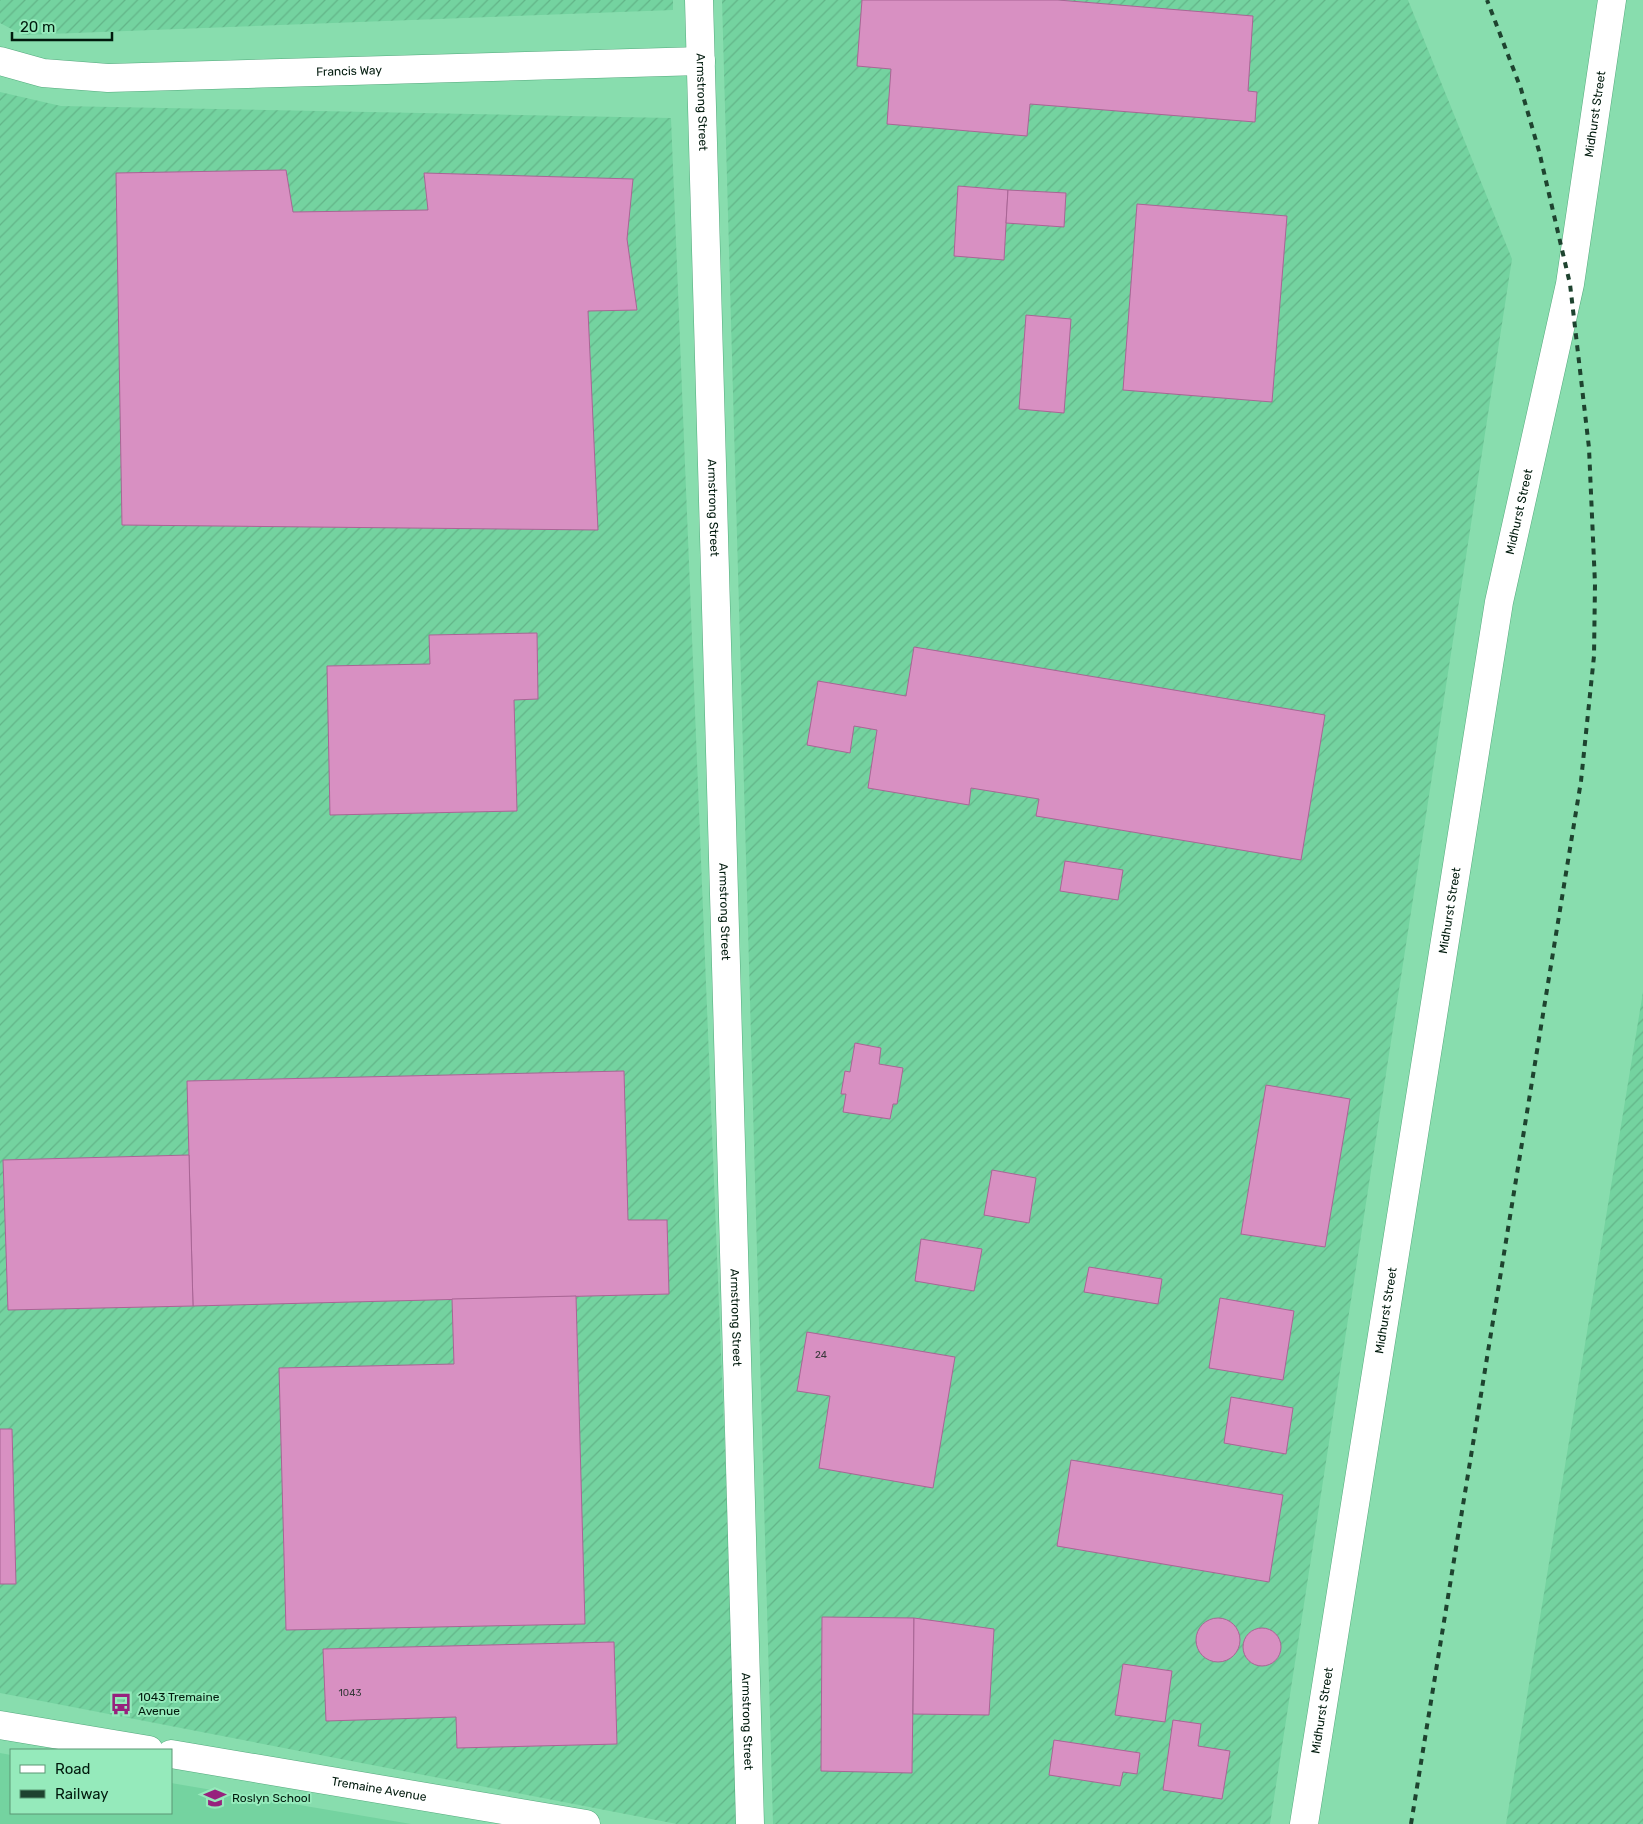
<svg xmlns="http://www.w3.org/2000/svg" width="1643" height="1824" font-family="Rubik,sans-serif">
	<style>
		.built { fill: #74d3a0 }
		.industrial { fill: url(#industrial-furrows) }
		.building { fill: #d890c2; stroke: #a96595 }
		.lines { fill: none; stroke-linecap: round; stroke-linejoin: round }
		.street-casing { stroke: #54a97d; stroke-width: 29 }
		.secondary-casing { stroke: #54a97d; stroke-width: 29 }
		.street { stroke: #fff; stroke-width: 28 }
		.secondary { stroke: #fff; stroke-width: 28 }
		.rail { stroke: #1e432f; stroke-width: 4; stroke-dasharray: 6 6; stroke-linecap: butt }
		.labels { text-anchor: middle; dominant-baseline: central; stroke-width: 4; stroke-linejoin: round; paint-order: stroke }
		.number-label { font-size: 10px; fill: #37383a }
		.street-label { font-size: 12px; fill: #011a0d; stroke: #95eabb }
		.poi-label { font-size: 12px; fill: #011a0d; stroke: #95eabb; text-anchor: start }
	</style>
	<defs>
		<pattern id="industrial-furrows" width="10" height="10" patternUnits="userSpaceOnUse" patternTransform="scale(1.25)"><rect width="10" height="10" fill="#74d3a0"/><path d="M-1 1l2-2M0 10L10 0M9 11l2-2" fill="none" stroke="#63b589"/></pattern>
	</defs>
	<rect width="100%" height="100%" fill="#88ddae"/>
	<path class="built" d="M0,1753L11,1755V1813H171V1783L411,1824H0Z"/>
	<g class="industrial">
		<path d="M0,0H673V10L23,35L0,23Z"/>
		<path d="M722,0H1408L1512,259L1270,1824H773Z"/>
		<path d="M0,92L61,106L671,118L740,1824H677L0,1693Z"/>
		<path d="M1643,992V1824H1506Z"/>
	</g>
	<g class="building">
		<path d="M862,0H1058L1253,16L1248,91L1257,92L1255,122L1030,104L1027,136L887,124L891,69L857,66Z"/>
		<path d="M286,170L293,212L428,210L424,173L633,179L627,239L637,310L588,311L598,530L122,525L116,173Z"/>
		<path d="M958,186L1008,190L1004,260L954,256Z"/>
		<path d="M1008,190L1066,193L1064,227L1006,223Z"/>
		<path d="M1137,204L1287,216L1272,402L1123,390Z"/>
		<path d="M1026,315L1071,319L1064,413L1019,409Z"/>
		<path d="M537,633L538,699L514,700L517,811L330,815L327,666L430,664L429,635Z"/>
		<path d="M914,647L1325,715L1301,860L1036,816L1039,799L971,788L969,805L868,788L877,730L854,726L850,753L807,745L818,681L906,696Z"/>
		<path d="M1065,861L1123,870L1118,900L1060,891Z"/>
		<path d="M855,1043L881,1048L879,1064L903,1068L897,1104H893L890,1119L843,1112L846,1094H841L845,1071L850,1072Z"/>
		<path d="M624,1071L628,1220H667L669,1294L193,1306L187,1081Z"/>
		<path d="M1266,1085L1350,1099L1325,1247L1241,1234Z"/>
		<path d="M189,1155L193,1306L8,1310L3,1160Z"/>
		<path d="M992,1170L1036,1178L1029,1223L984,1215Z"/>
		<path d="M921,1239L982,1249L974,1291L915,1281Z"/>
		<path d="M1089,1267L1162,1279L1158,1304L1084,1292Z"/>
		<path d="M576,1296L585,1624L286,1630L279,1368L454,1364L452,1299Z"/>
		<path d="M1220,1298L1294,1311L1283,1380L1209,1368Z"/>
		<path d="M807,1332L955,1357L933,1488L819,1468L830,1396L797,1391Z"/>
		<path d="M1231,1397L1293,1408L1286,1454L1224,1443Z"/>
		<path d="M0,1429H12L16,1584H0Z"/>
		<path d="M1071,1460L1283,1495L1269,1582L1057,1546Z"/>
		<path d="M822,1617L914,1618L912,1773L821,1771Z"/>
		<circle cx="1218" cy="1640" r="22"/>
		<path d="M914,1618L994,1629L989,1715L913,1714Z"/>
		<circle cx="1262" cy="1647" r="19"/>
		<path d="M614,1642L617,1744L457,1748L456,1717L326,1721L323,1649Z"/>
		<path d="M1123,1664L1172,1671L1165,1722L1115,1715Z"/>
		<path d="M1173,1720L1201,1724L1198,1746L1230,1751L1222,1799L1163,1790Z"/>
		<path d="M1054,1740L1140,1753L1137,1774L1123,1772L1120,1786L1049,1775Z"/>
	</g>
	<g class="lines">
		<g class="street-casing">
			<g id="street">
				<path id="s1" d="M699,0L750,1824"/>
				<path id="s2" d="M0,61L43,73L108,78L701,61"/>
				<path id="s3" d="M1304,1824L1499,602L1570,284L1612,0"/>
			</g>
		</g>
		<g class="secondary-casing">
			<g id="secondary">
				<path d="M0,1725L149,1750"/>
				<path id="s4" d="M171,1754L586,1824"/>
			</g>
		</g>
		<use href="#street" class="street"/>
		<use href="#secondary" class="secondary"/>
		<path class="rail" d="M1411,1824L1581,781L1594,656L1595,584L1589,448L1570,284L1539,151L1521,89L1487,0"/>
	</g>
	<defs>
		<g id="bus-bare" transform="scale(1.725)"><path d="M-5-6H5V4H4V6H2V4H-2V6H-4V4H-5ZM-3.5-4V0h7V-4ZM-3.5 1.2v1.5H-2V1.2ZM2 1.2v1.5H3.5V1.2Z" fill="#97217d" stroke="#95eabb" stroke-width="2.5" paint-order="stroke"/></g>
		<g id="school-bare" transform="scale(1.725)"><path d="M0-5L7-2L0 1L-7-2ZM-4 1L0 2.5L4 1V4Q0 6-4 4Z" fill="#97217d" stroke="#95eabb" stroke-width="2.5" paint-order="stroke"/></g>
	</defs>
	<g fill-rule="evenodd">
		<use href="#bus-bare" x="121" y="1704"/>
		<use href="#school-bare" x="215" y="1798"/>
	</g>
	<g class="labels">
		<g class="number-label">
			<text x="821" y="1355">24</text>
			<text x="350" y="1693">1043</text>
		</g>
		<g class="street-label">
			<text stroke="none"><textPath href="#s2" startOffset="351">Francis Way</textPath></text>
			<text stroke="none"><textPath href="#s1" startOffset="102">Armstrong Street</textPath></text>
			<text stroke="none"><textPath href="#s3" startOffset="1735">Midhurst Street</textPath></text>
			<text stroke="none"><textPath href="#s1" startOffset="508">Armstrong Street</textPath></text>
			<text stroke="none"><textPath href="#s3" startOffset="1330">Midhurst Street</textPath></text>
			<text stroke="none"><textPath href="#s3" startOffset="925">Midhurst Street</textPath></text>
			<text stroke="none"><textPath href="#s1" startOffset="912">Armstrong Street</textPath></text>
			<text stroke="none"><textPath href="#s3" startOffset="520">Midhurst Street</textPath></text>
			<text stroke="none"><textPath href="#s1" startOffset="1318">Armstrong Street</textPath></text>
			<text stroke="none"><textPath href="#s3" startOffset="115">Midhurst Street</textPath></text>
			<text stroke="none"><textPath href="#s1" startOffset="1722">Armstrong Street</textPath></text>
			<text stroke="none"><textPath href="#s4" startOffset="211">Tremaine Avenue</textPath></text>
		</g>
		<g class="poi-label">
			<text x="138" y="1697">1043 Tremaine<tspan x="138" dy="14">Avenue</tspan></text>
			<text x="232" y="1798">Roslyn School</text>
		</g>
	</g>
	<rect x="10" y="1749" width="162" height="65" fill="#95eabb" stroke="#5a9775"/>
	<rect x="20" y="1765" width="25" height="8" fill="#ffffff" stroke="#5a9775"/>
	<text x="55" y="1774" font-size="15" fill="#011a0d">Road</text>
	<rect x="20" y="1790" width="25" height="8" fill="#1e432f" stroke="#5a9775"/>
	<text x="55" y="1799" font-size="15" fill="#011a0d">Railway</text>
	<path d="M12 32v8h100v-8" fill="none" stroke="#011a0d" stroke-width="2.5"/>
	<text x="20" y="32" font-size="15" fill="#011a0d" stroke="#95eabb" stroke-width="4" paint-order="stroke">20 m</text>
</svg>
